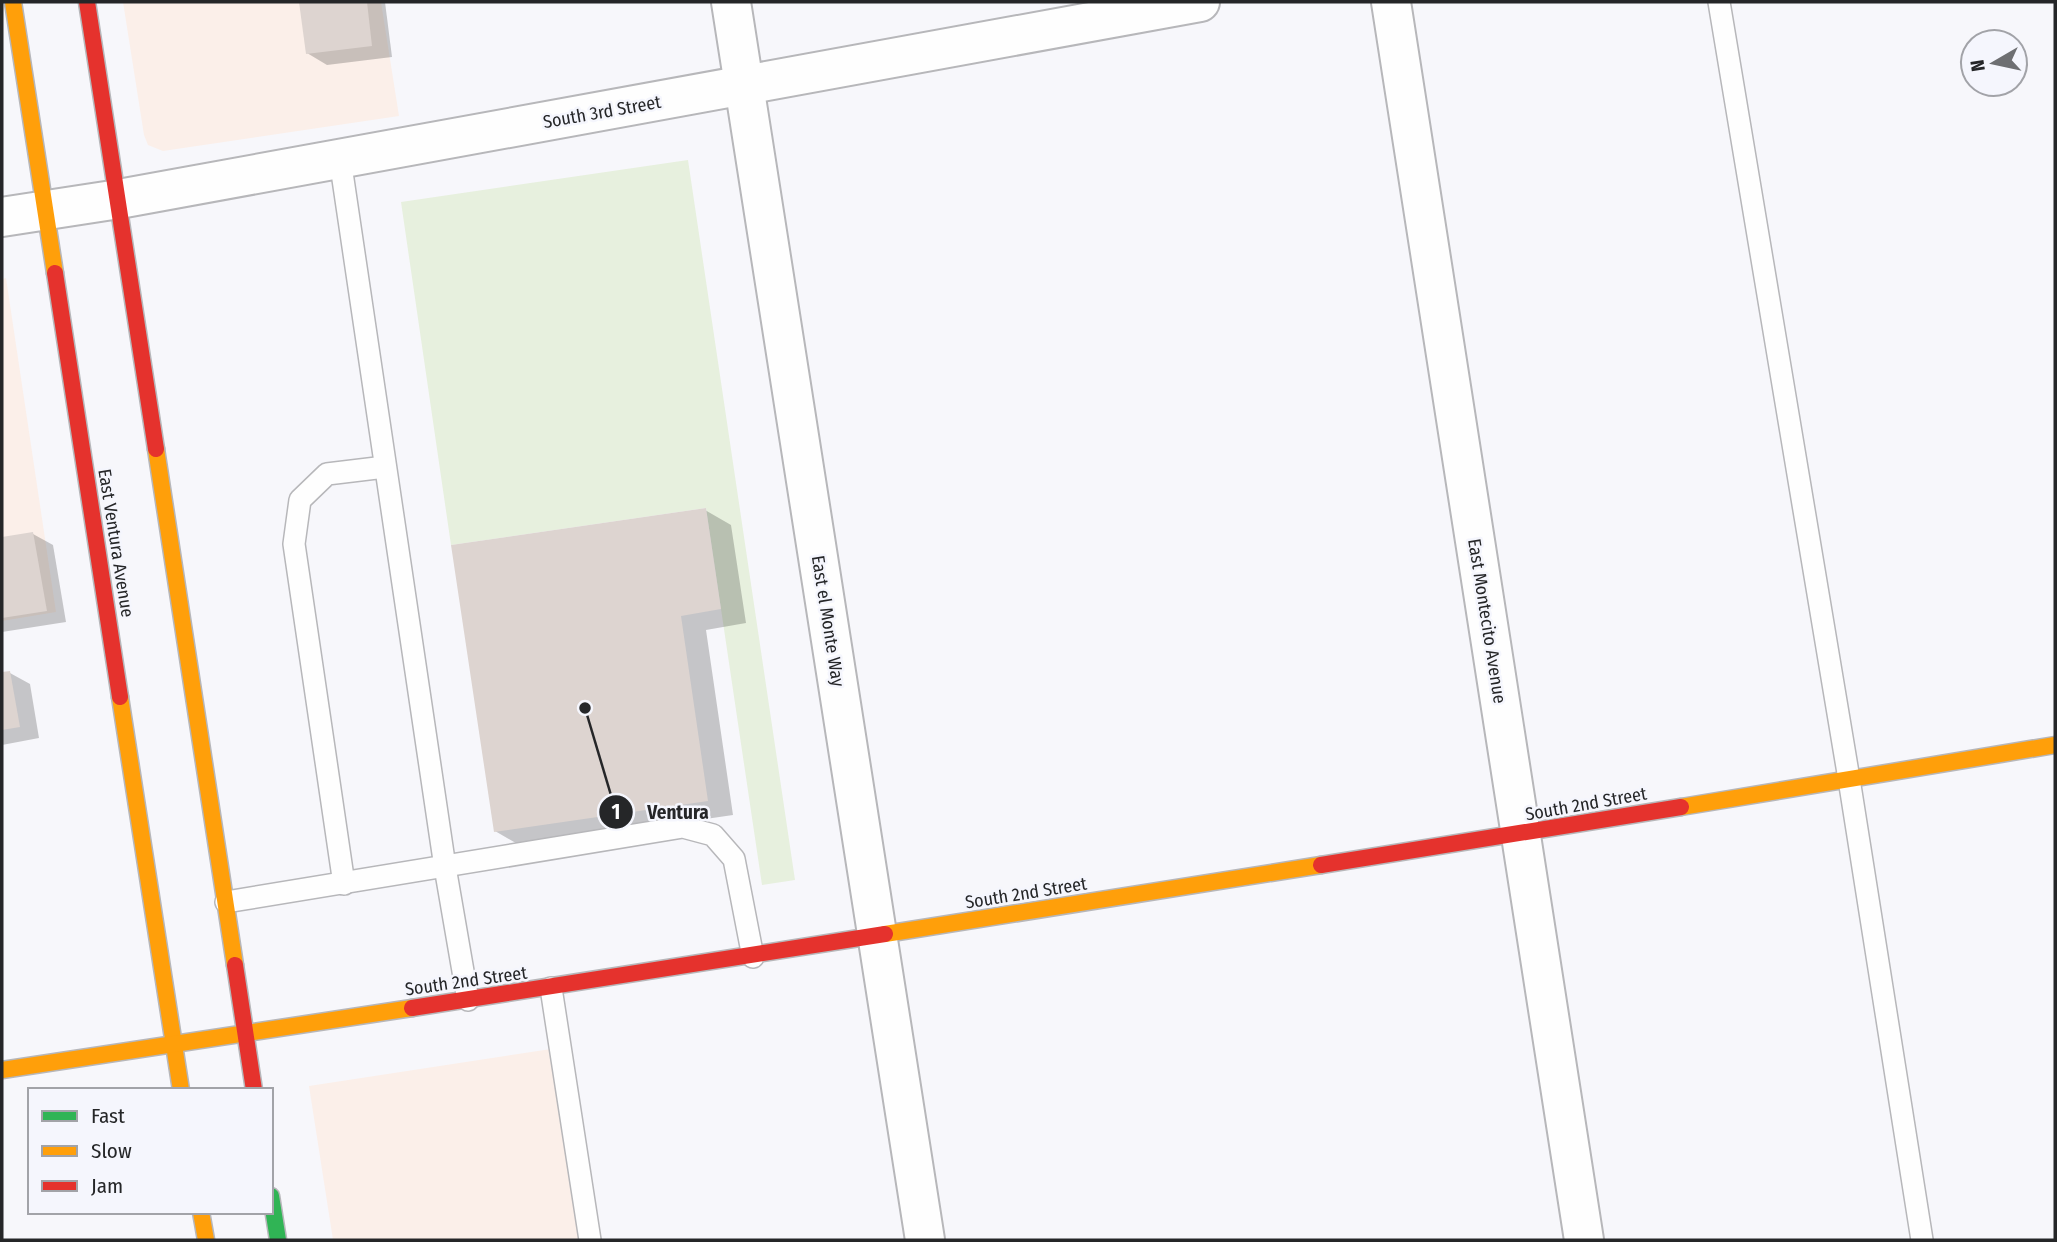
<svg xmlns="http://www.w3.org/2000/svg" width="2057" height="1242" font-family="'Fira Sans Condensed',sans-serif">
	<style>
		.commercial { fill: #fbefe9 }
		.green { fill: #e7f0de }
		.shadow { fill: #0003 }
		.building { fill: #ddd4d0 }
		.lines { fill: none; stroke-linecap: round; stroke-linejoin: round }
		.lane-casing { stroke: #b7b7ba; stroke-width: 24 }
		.street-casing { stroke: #b7b7ba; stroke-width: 42 }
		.fast-casing { stroke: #b7b7ba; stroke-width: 19 }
		.slow-casing { stroke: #b7b7ba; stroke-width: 19 }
		.jam-casing { stroke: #b7b7ba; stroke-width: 19 }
		.lane { stroke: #fefefe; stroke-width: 21 }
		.street { stroke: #fefefe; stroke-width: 38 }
		.fast { stroke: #30b455; stroke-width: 16 }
		.slow { stroke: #ff9f0a; stroke-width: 16 }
		.jam { stroke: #e5322d; stroke-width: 16 }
		.labels { text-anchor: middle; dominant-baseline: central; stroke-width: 5; stroke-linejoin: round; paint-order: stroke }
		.street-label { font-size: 18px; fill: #252628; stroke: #f5f6fd }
		.leader { fill: none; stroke: #252628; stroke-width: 2.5 }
		.callout-dot { fill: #252628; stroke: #f5f6fd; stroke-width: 2.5 }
		.mark-label { font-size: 21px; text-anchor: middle; font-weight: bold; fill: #fff }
		.callout-label { font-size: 19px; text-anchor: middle; font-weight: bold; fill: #252628; stroke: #f5f6fd; stroke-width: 5; stroke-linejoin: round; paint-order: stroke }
	</style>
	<rect width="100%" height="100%" fill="#f7f7fb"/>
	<g class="commercial">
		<path d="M123,2H381L399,116L163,151L148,145L144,135Z"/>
		<path d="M6,278L56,612L2,621V279Z"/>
		<path d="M551,1049L580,1240H333L309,1086Z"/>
	</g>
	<path class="green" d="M688,160L795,880L762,885L706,508L451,545L401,202Z"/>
	<g class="shadow">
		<path d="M300,2H385L392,57L327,65L307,53Z"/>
		<path d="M705,510L731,525L746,623L706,630L733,815L521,846L495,831Z"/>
		<path d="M33,534L53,545L66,622L2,632V539Z"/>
		<path d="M10,673L30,684L39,738L2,745V674Z"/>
	</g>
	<g class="building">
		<path d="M299,2H367L372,46L306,54Z"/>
		<path d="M706,508L721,609L681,616L708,801L494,832L451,545Z"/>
		<path d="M33,532L47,611L2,618V537Z"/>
		<path d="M10,671L20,727L2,730V672Z"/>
	</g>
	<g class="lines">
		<g class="lane-casing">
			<g id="lane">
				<path d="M1719,2L1849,779L1922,1240"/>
				<path d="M340,159L445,867L468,1000"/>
				<path d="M344,884L294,544L300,500L327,474L385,467"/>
				<path d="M226,902L683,827L713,835L734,859L753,957"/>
				<path d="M551,988L590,1240"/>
			</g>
		</g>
		<g class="street-casing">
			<g id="street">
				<path d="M731,2L925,1240"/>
				<path d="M1391,2L1584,1240"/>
				<path d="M2,217L119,199L1200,2"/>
			</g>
		</g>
		<g class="fast-casing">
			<path id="fast" d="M271,1196L278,1240"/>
		</g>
		<g class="slow-casing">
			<g id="slow">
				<path d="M13,2L55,273"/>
				<path d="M156,449L235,965"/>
				<path d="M120,697L181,1090"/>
				<path d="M1681,807L2055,745"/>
				<path d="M885,934L1321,865"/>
				<path d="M2,1070L412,1008"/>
				<path d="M201,1212L206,1240"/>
			</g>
		</g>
		<g class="jam-casing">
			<g id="jam">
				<path d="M87,2L156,449"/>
				<path d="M55,273L120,697"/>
				<path d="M1321,865L1681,807"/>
				<path d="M235,965L254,1090"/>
				<path d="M412,1008L885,934"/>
			</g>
		</g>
		<use href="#lane" class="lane"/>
		<use href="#street" class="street"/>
		<use href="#fast" class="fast"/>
		<use href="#slow" class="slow"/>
		<use href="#jam" class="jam"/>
	</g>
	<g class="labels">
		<g class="street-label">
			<text transform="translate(602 112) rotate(-10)">South 3rd Street</text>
			<text transform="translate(116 543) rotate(81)">East Ventura Avenue</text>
			<text transform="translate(828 621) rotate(81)">East el Monte Way</text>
			<text transform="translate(1487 621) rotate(81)">East Montecito Avenue</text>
			<text transform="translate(1586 804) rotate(-10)">South 2nd Street</text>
			<text transform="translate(1026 893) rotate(-9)">South 2nd Street</text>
			<text transform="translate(466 981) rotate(-8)">South 2nd Street</text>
		</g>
	</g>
	<path class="leader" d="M585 708L616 812"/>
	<g class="callout-dot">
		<circle cx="585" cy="708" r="7"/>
		<circle cx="616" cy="812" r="18"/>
	</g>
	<g class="mark-label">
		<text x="616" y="819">1</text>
	</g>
	<g class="callout-label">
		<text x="678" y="819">Ventura</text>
	</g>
	<rect width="2057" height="1242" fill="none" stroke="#252628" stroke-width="7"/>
	<rect x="28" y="1088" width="245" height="126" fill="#f5f6fd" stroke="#a2a3a8" stroke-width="2"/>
	<rect x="42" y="1111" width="35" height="10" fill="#30b455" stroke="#a2a3a8" stroke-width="2"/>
	<text x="91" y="1123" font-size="21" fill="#252628">Fast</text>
	<rect x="42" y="1146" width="35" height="10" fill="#ff9f0a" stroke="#a2a3a8" stroke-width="2"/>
	<text x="91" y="1158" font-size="21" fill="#252628">Slow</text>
	<rect x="42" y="1181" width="35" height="10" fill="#e5322d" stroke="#a2a3a8" stroke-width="2"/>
	<text x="91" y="1193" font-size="21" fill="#252628">Jam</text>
	<g transform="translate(1994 63) rotate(261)"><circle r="33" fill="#f5f6fd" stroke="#a2a3a8" stroke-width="2"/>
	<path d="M0-5L12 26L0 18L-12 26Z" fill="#6e6f72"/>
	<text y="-10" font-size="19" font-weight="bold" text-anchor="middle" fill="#252628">N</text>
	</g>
</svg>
